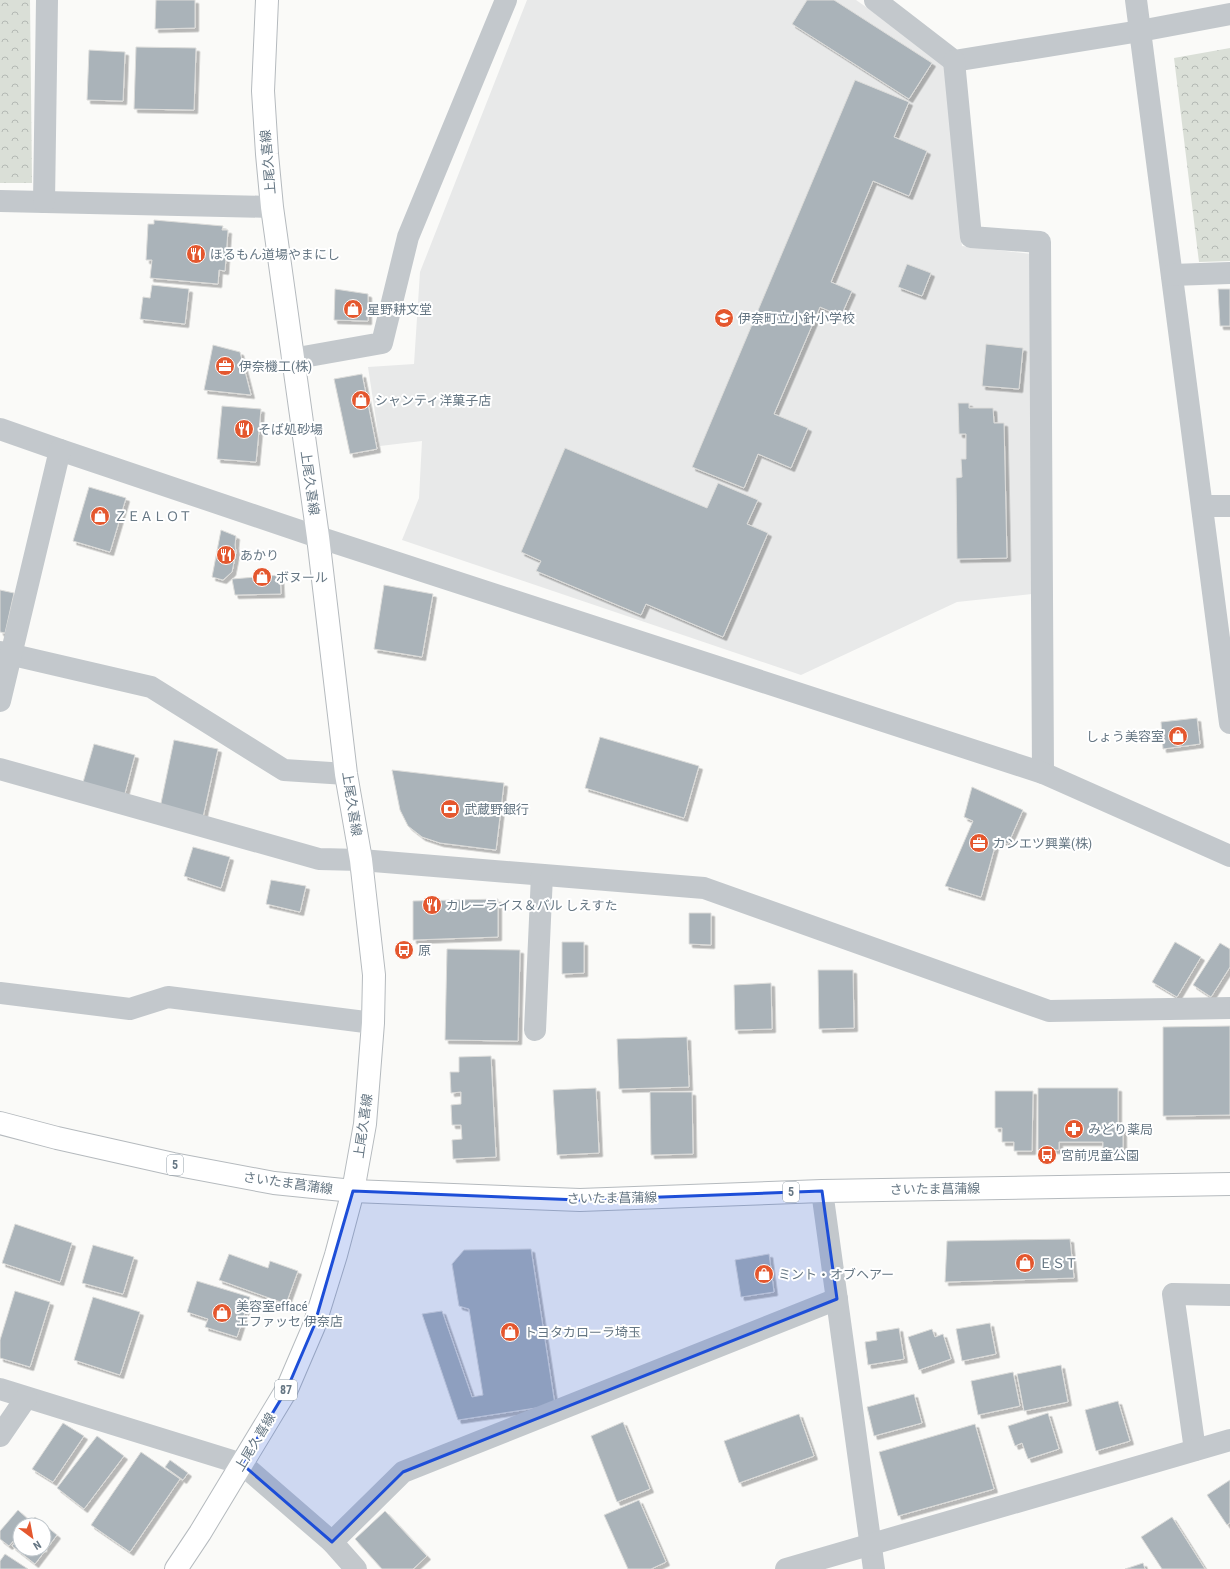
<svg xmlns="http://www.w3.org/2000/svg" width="1230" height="1569" font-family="'Roboto Condensed','Noto Sans JP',sans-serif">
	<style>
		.built { fill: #e8e9e9 }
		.forest { fill: url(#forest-crowns) }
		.building { fill: #aab3b9; stroke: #dcdcda; filter: url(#shadow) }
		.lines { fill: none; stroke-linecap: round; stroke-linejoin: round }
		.primary-casing { stroke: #b5babe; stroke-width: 24 }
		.minor { stroke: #c3c8cc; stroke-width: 22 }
		.primary { stroke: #fff; stroke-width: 22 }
		.marked { fill: #1d4ed8; fill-opacity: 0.2; stroke: #1d4ed8; stroke-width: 3; stroke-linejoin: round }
		.labels { text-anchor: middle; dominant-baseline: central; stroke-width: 4; stroke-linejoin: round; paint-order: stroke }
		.shield { fill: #fff; stroke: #939fa8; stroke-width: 1 }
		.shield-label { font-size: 12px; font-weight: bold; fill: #657683 }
		.street-label { font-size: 13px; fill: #657683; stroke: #fff }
		.poi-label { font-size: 13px; fill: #657683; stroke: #fff; text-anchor: start }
	</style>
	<defs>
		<pattern id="forest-crowns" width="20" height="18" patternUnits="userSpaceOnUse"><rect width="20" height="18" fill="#dadfd7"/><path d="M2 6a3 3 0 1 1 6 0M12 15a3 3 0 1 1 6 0" fill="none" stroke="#b4b9b4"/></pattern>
		<filter id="shadow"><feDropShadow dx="3.5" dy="3.5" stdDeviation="0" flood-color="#0004"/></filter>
	</defs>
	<rect width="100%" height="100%" fill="#fafaf8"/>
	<path class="built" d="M527,0H856L944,61L962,246L1032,254V594L957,602L801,675L402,540L419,498L422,441L380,446L368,367L414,364L420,272Z"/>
	<g class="forest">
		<path d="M0,0H30L32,183H0Z"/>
		<path d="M1230,48V261L1199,262L1174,58Z"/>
	</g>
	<g class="building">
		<path d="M156,0H195V28L155,29Z"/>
		<path d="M807,0H834L932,63L909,99L792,24Z"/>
		<path d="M136,47L196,48L194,110L134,109Z"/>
		<path d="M89,50L125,52L123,101L87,100Z"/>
		<path d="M855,80L909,102L894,137L927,151L909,196L873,181L831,282L852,291L841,316L820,307L774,414L808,428L791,468L758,454L744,488L692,467Z"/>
		<path d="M154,220L223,226L222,230H228L225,271L219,270L218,284L150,278L152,260H146L148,224H154Z"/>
		<path d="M907,264L931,273L922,296L898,287Z"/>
		<path d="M152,285L189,289L185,324L140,319L143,297L150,298Z"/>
		<path d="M335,289L368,294V321L334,320Z"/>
		<path d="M1218,289H1230V326H1220Z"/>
		<path d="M986,344L1023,348L1019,389L982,386Z"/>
		<path d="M213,345L240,352L251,395L204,390Z"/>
		<path d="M362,374L377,449L350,454L334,379Z"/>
		<path d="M958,403H969V408H993L994,423H1004L1007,558L957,559L956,478L962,477L961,459H966V434H959Z"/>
		<path d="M222,406L261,409L256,462L217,459Z"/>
		<path d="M565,448L707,508L718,483L758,500L747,524L768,533L723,637L646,604L641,615L536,571L541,561L521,552Z"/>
		<path d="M89,487L126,498L110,552L73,541Z"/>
		<path d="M221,530L236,536L235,545L236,552L232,572L223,580L212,577Z"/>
		<path d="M280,575L281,594L235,595L232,579Z"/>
		<path d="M384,585L433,594L422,657L374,649Z"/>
		<path d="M0,590L14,593L5,633L0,632Z"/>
		<path d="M1197,718L1200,744L1163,749L1161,722Z"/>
		<path d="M600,737L699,766L684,818L585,788Z"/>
		<path d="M174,740L218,749L203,817L160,808Z"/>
		<path d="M94,744L135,755L124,797L82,786Z"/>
		<path d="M392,770L504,783L496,850L440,843L422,837L408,826L400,810Z"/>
		<path d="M972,787L1023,810L1008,844L997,839L981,897L945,886L973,821L964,817Z"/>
		<path d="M193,847L230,857L221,888L184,876Z"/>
		<path d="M271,880L306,886L300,912L266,904Z"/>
		<path d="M498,899V937L413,940V901Z"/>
		<path d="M689,913H711V945L689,944Z"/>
		<path d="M562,942H584V973L562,974Z"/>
		<path d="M1175,942L1201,957L1177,997L1152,982Z"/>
		<path d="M1220,943L1230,949V967L1211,997L1193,985Z"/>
		<path d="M447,949L520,950L518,1041L445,1040Z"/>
		<path d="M818,970H853L854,1028L819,1029Z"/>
		<path d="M771,983L772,1029L735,1030L734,985Z"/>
		<path d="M1230,1026V1115L1163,1116V1027Z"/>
		<path d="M687,1037L689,1087L619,1089L617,1039Z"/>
		<path d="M491,1056L496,1157L453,1159L452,1140L462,1139L461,1125H452L451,1105L461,1104V1092L451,1093L450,1072H459V1057Z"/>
		<path d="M596,1088L599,1153L557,1155L553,1090Z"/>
		<path d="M1038,1088H1118V1124H1123V1155H1103V1142H1059V1150H1038Z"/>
		<path d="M995,1091H1033L1032,1151H1014V1142H1002V1128H995Z"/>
		<path d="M650,1092H692L693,1154L651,1155Z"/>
		<path d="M15,1224L72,1243L60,1282L2,1263Z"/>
		<path d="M1070,1239L1074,1278L945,1282L947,1241Z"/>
		<path d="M93,1245L134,1257L123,1294L82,1283Z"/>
		<path d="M531,1249L555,1405L458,1420L422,1314L442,1311L472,1397L483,1395L469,1309L459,1306L452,1264L464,1250Z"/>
		<path d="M229,1254L268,1268L270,1261L298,1271L286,1304L219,1280Z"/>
		<path d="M769,1254L774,1292L741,1297L735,1260Z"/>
		<path d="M197,1281L250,1297L237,1337L205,1327L208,1319L187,1312Z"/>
		<path d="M15,1291L50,1302L30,1367L0,1358V1340Z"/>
		<path d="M93,1297L140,1312L120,1375L74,1360Z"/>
		<path d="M990,1323L996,1354L962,1361L956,1329Z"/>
		<path d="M899,1328L904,1359L868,1365L865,1342L877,1340L876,1332Z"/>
		<path d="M932,1329L935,1337L943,1334L951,1359L919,1370L908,1337Z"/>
		<path d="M1061,1365L1068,1402L1024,1411L1017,1374Z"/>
		<path d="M1013,1372L1020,1406L978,1415L971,1381Z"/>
		<path d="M914,1394L922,1423L874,1436L867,1407Z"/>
		<path d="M1118,1401L1130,1441L1096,1451L1085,1410Z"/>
		<path d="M1048,1413L1059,1449L1028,1459L1022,1443L1015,1446L1008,1426Z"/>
		<path d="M799,1414L814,1456L739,1483L724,1441Z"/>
		<path d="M623,1422L650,1489L617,1502L591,1436Z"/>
		<path d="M63,1423L84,1436L53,1482L32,1469Z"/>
		<path d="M975,1424L994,1489L898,1516L879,1452Z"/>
		<path d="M97,1436L124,1456L84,1509L57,1488Z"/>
		<path d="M141,1452L180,1479L130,1552L91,1525Z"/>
		<path d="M170,1460L188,1473L183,1480L165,1467Z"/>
		<path d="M1230,1480V1523L1227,1525L1207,1495Z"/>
		<path d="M639,1500L666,1562L651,1569H628L604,1515Z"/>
		<path d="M18,1510L30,1521L27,1525H20V1533L9,1546L0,1539V1531Z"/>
		<path d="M385,1511L427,1556L413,1569H382L355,1539Z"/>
		<path d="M35,1517L57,1535L35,1564L12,1546L20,1536V1549H44V1525H29Z"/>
		<path d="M1172,1517L1205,1569H1162L1141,1537Z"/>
		<path d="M5,1554L28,1569H0V1561Z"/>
		<path d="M1143,1563L1145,1569H1125Z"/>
	</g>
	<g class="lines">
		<g class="primary-casing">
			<g id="primary">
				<path d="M0,1123L57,1138L173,1164L274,1183L353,1191L580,1200L822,1191L1230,1184"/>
				<path d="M176,1569L200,1533L287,1389L314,1326L336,1255L353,1191L365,1124L373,1023L374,975L361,860L346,774L318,537L272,207L267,154L263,91L267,0"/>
			</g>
		</g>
		<g class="minor">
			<path d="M875,0L954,61L1140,31L1230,14"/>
			<path d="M1136,0L1230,723"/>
			<path d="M954,61L971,237L1040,242L1043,773"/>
			<path d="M0,201L272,207"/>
			<path d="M44,202L47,0"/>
			<path d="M1172,275L1230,273"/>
			<path d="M292,359L382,343L408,237L506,0"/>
			<path d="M0,429L60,450L318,537L1043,773L1230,856"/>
			<path d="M1202,506H1230"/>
			<path d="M0,652L151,687L284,770L346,774"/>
			<path d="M0,701L60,450"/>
			<path d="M0,769L319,859L361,860L704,888L1049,1011L1230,1008"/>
			<path d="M0,993L130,1009L168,997L373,1023"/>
			<path d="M535,1030L542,875"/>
			<path d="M822,1191L874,1569"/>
			<path d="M0,1389L242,1464L332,1542L356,1569"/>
			<path d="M0,1436L26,1398"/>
			<path d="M1195,1450L1173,1294L1230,1295"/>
			<path d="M332,1542L403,1472L837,1299"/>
			<path d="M786,1569L1230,1440"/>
		</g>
		<use href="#primary" class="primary"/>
	</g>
	<path class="marked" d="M353,1191L580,1200L822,1191L837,1299L403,1472L332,1542L242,1464L287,1389L314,1326Z"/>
	<defs>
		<g id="restaurant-disc" transform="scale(1)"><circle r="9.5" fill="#e4572e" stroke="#fff"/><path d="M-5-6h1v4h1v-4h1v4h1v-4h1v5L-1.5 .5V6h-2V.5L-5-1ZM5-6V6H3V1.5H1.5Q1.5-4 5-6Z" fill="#fff"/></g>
		<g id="shop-disc" transform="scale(1)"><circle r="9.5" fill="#e4572e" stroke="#fff"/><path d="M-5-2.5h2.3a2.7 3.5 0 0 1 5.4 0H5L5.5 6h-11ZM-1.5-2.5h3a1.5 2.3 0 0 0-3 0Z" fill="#fff"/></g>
		<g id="school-disc" transform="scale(1)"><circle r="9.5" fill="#e4572e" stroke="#fff"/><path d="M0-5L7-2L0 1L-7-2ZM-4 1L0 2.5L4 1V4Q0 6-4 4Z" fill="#fff"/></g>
		<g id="office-disc" transform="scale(1)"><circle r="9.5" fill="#e4572e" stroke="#fff"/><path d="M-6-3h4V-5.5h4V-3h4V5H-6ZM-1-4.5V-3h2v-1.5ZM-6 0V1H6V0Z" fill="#fff"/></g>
		<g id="bank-disc" transform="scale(1)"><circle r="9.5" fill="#e4572e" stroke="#fff"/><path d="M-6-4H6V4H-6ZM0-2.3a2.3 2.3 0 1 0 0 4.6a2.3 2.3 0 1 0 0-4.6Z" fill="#fff"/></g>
		<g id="bus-disc" transform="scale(1)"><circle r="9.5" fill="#e4572e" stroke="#fff"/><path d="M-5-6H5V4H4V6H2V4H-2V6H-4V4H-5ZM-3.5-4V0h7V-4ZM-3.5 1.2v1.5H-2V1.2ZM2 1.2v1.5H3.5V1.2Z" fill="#fff"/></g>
		<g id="pharmacy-disc" transform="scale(1)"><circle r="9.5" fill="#e4572e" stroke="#fff"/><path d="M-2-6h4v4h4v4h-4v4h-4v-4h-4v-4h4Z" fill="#fff"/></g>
	</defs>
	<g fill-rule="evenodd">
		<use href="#restaurant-disc" x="196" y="254"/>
		<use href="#shop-disc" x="353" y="309"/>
		<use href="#school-disc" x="724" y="318"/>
		<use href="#office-disc" x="225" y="366"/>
		<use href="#shop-disc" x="361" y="400"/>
		<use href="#restaurant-disc" x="244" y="429"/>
		<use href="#shop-disc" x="100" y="516"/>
		<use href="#restaurant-disc" x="226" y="555"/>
		<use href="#shop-disc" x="262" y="577"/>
		<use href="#shop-disc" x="1178" y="736"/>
		<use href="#bank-disc" x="450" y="809"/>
		<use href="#office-disc" x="979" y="843"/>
		<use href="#restaurant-disc" x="432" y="905"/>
		<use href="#bus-disc" x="404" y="950"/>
		<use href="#pharmacy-disc" x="1074" y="1129"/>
		<use href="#bus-disc" x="1047" y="1155"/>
		<use href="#shop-disc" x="1025" y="1263"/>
		<use href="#shop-disc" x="764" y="1274"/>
		<use href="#shop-disc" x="222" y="1313"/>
		<use href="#shop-disc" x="510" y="1332"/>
	</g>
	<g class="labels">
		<g class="shield">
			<rect x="167" y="1155" width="16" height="20" rx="3"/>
			<rect x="783" y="1182" width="16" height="20" rx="3"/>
			<rect x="275" y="1380" width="22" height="20" rx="3"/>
		</g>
		<g class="shield-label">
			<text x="175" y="1165">5</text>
			<text x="791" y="1192">5</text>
			<text x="286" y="1390">87</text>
		</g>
		<g class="street-label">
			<text transform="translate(268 162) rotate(-95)">上尾久喜線</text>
			<text transform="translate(310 483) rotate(82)">上尾久喜線</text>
			<text transform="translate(352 804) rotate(81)">上尾久喜線</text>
			<text transform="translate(363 1126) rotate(-82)">上尾久喜線</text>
			<text transform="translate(288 1183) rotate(8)">さいたま菖蒲線</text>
			<text transform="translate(935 1189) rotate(-1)">さいたま菖蒲線</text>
			<text transform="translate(612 1198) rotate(-1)">さいたま菖蒲線</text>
			<text transform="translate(255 1442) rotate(-59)">上尾久喜線</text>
		</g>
		<g class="poi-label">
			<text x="210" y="254">ほるもん道場やまにし</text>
			<text x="367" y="309">星野耕文堂</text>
			<text x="738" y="318">伊奈町立小針小学校</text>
			<text x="239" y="366">伊奈機工(株)</text>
			<text x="375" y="400">シャンティ洋菓子店</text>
			<text x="258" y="429">そば処砂場</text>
			<text x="114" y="516">ＺＥＡＬＯＴ</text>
			<text x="240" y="555">あかり</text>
			<text x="276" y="577">ボヌール</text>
			<text x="1164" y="736" text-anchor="end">しょう美容室</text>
			<text x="464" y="809">武蔵野銀行</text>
			<text x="993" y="843">カンエツ興業(株)</text>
			<text x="446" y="905">カレーライス＆バル しえすた</text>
			<text x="418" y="950">原</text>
			<text x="1088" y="1129">みどり薬局</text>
			<text x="1061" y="1155">宮前児童公園</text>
			<text x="1039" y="1263">ＥＳＴ</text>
			<text x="778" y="1274">ミント・オブヘアー</text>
			<text x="236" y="1306">美容室effacé<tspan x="236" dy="15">エファッセ 伊奈店</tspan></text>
			<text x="524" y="1332">トヨタカローラ埼玉</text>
		</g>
	</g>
	<g transform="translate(32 1537) rotate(148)"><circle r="19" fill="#ffffff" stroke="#c1c8cd"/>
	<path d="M0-3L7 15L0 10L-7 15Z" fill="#e4572e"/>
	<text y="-6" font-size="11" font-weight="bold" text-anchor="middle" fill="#657683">N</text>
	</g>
</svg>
